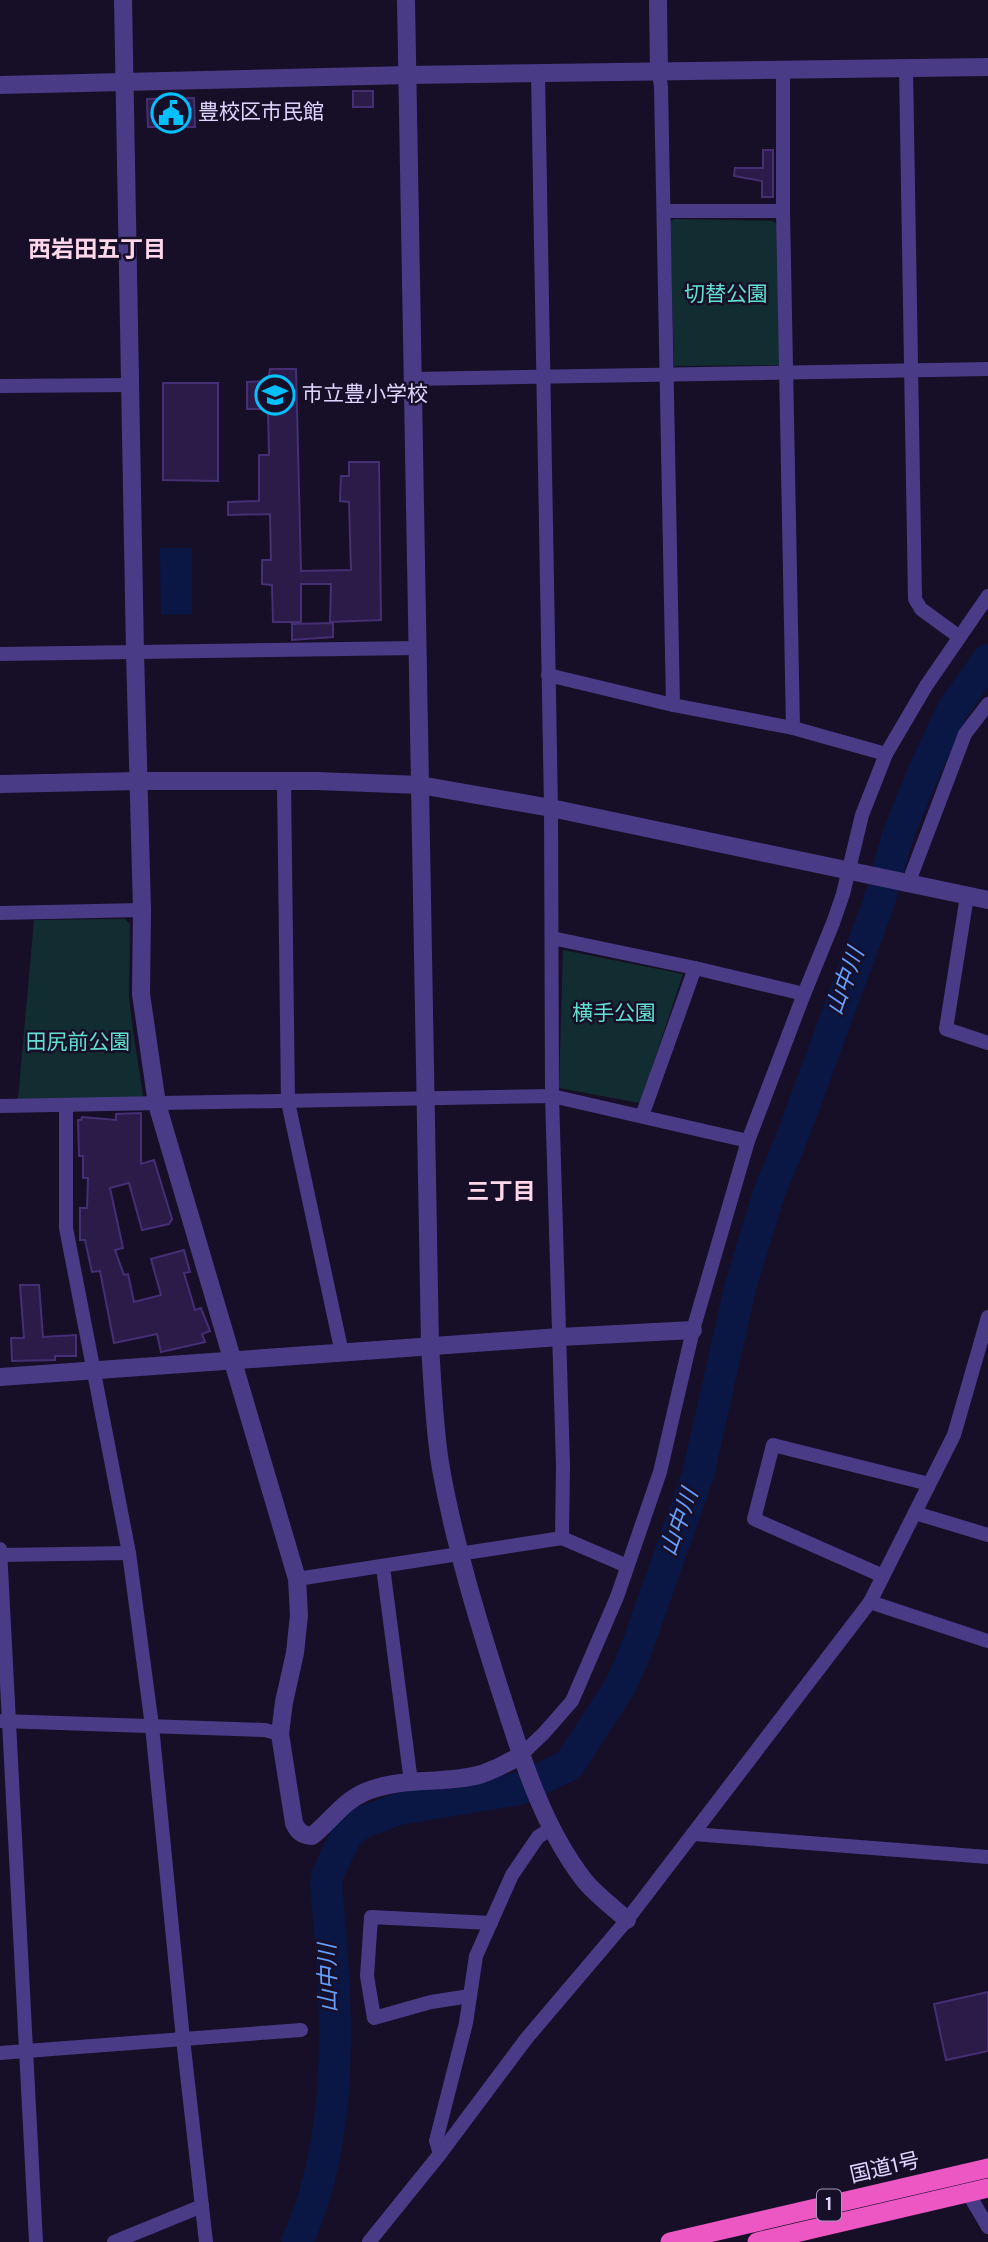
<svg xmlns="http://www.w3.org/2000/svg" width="988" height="2242" font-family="Overpass,'Noto Sans JP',sans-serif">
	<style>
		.green { fill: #122d31 }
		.water { fill: #0a1745 }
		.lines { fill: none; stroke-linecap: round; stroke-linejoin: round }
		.river { stroke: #0a1745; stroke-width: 32 }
		.building { fill: #2b1b48; stroke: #462e74; stroke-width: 2 }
		.minor { stroke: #493b86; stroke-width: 14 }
		.tertiary { stroke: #493b86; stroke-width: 18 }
		.trunk { stroke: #ec57c4; stroke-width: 19 }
		.labels { text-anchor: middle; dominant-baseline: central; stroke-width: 5; stroke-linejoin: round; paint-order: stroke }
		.shield { fill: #170f27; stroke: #a49abe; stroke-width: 2 }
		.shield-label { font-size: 19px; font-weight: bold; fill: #e0d5ff }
		.poi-label { font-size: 21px; fill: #e0d5ff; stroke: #170f27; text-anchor: start }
		.park-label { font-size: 21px; fill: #60e0d3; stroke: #170f27 }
		.street-label { font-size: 21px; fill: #e0d5ff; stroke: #170f27 }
		.neighbourhood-label { font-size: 23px; font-weight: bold; fill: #ffd7ea; stroke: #170f27 }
		.water-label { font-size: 23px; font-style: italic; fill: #649fff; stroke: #170f27 }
	</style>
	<rect width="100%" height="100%" fill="#170f27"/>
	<g class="green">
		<path d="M674,219L772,221L778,224L781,365L674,366L670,222Z"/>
		<path d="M125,919L130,924L129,997L133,1031L143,1095L140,1098L18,1099L34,920Z"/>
		<path d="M563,950L683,974L640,1103L559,1088Z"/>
	</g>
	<path class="water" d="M160,548H192V614L161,615Z"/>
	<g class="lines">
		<path class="river" d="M297,2242C347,2132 337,2003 326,1885L328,1873L347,1834L360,1823L399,1809L519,1789L569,1765L621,1685L636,1650L698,1475L740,1288L769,1193L791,1140L878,905L899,832L925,769L953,709L988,660"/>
	</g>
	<g class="building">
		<rect x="353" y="91" width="20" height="16"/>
		<path d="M194,98L195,127H148L147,99Z"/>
		<path d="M763,150H773V197H762V181L734,176L735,168H763Z"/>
		<path d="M270,369H296L301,571L351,570L349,502L340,501L341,476H349V462H379L381,620L330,622L331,584H301V622H273L272,585L262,584V560H271L270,514L228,515V502L259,501V455H269L268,409H247V382L268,381Z"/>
		<path d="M163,383H218V481L163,480Z"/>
		<path d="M333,623V637L292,640V624Z"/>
		<path d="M141,1113V1164L154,1160L172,1219L169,1224L142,1230L129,1183L110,1188L123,1248L115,1250L124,1275L128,1274L134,1302L161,1295L151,1259L184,1250L190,1272L184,1273L195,1310L201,1308L210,1331L202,1334L205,1342L161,1352L157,1334L114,1343L100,1271L92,1272L85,1240H80V1208H87L88,1178H83V1156H79L78,1120H81L82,1117L116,1120V1114Z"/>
		<path d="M20,1285H39L43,1337L76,1335V1356H55V1360L12,1361L11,1338H24Z"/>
		<path d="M988,1992V2051L946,2060L934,2004Z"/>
	</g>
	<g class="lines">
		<g class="minor">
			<path d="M906,69L915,599L921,609L958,636"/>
			<path d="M783,71V211L793,728"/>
			<path d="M659,72L661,87L673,705"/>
			<path d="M538,74L551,808L552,1096L563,1465L562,1538"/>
			<path d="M664,211H783"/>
			<path d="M413,379L988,369"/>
			<path d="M0,386L129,385"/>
			<path d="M0,654L418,648"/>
			<path d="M548,675L673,705L793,728L886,754"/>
			<path d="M284,781L288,1102L342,1353"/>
			<path d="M908,884L965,734L988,704"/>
			<path d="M967,896L946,1029L988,1043"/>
			<path d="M0,913L142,910"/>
			<path d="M552,938L695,968L804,994"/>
			<path d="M0,1106L552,1096L748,1141"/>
			<path d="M66,1106V1228L129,1553L152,1726L183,2039L206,2242"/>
			<path d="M642,1116L695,968"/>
			<path d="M915,1513L988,1535"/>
			<path d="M0,1549L36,2242"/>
			<path d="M0,1555L129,1553"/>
			<path d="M383,1567L411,1782"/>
			<path d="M883,1576L754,1519L773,1445L929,1484"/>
			<path d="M297,1579L562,1538L627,1566"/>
			<path d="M870,1602L988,1641"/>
			<path d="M2,1721L265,1730L280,1734"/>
			<path d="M521,1755L544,1733L572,1701L617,1597L660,1472L693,1330L748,1141L804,994L833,923L843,894L862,815L886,754L926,686L988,596"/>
			<path d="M693,1834L988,1857"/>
			<path d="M470,1996L431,2002L374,2018L367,1976L371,1917L491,1923"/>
			<path d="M0,2053L301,2030"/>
			<path d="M440,2154L436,2141L466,2023L476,1956L512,1875L538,1837L552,1828"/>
			<path d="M968,2193L988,2227"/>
			<path d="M114,2242L202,2206"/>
			<path d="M369,2242L440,2154L526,2039L627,1920L870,1602L954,1435L988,1317"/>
		</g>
		<g class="tertiary">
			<path d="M123,0L135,652L142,910L141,994L157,1104L297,1579L299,1615L295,1653L284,1702L280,1734L294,1823C298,1832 302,1835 312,1836C331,1821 342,1802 365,1792C402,1776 445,1785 482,1774C496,1769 508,1763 521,1755"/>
			<path d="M406,0L430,1347C433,1387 434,1429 441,1469C455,1546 478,1621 502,1696C522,1759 543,1827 584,1880C596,1895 613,1907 627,1920"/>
			<path d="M658,0L659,72"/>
			<path d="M0,85L408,75L988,67"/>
			<path d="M0,784L140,781H317L420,785L551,808L988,900"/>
			<path d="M0,1377L560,1337L693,1330"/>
		</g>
		<g class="trunk">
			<path d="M670,2242L988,2168"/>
			<path d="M757,2242L988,2188"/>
		</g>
	</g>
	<defs>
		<g id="civic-ring" transform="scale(2.0125)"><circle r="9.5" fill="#170f27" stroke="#02bffe" stroke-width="1.5"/><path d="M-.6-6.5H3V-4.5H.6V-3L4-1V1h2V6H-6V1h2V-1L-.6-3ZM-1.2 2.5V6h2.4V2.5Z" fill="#02bffe"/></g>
		<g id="school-ring" transform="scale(2.0125)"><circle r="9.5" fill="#170f27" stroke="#02bffe" stroke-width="1.5"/><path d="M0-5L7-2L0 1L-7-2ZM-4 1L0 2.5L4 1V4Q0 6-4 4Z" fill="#02bffe"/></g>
	</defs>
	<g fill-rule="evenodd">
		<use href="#civic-ring" x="171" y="113"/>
		<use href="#school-ring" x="275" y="395"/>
	</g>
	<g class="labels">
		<rect class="shield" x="817" y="2189.5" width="24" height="31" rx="5"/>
		<g class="shield-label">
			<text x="829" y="2205">1</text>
		</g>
		<g class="poi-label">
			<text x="198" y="113">豊校区市民館</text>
			<text x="302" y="395">市立豊小学校</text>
		</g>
		<g class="park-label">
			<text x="726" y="295">切替公園</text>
			<text x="614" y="1014">横手公園</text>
			<text x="78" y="1043">田尻前公園</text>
		</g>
		<g class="street-label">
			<text transform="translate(885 2169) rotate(-13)">国道1号</text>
		</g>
		<g class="neighbourhood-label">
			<text x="97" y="251">西岩田五丁目</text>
			<text x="501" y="1193">三丁目</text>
		</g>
		<g class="water-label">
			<text transform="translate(847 982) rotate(-70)">山中川</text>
			<text transform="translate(681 1523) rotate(-70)">山中川</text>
			<text transform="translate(330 1978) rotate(-91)">山中川</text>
		</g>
	</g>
</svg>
